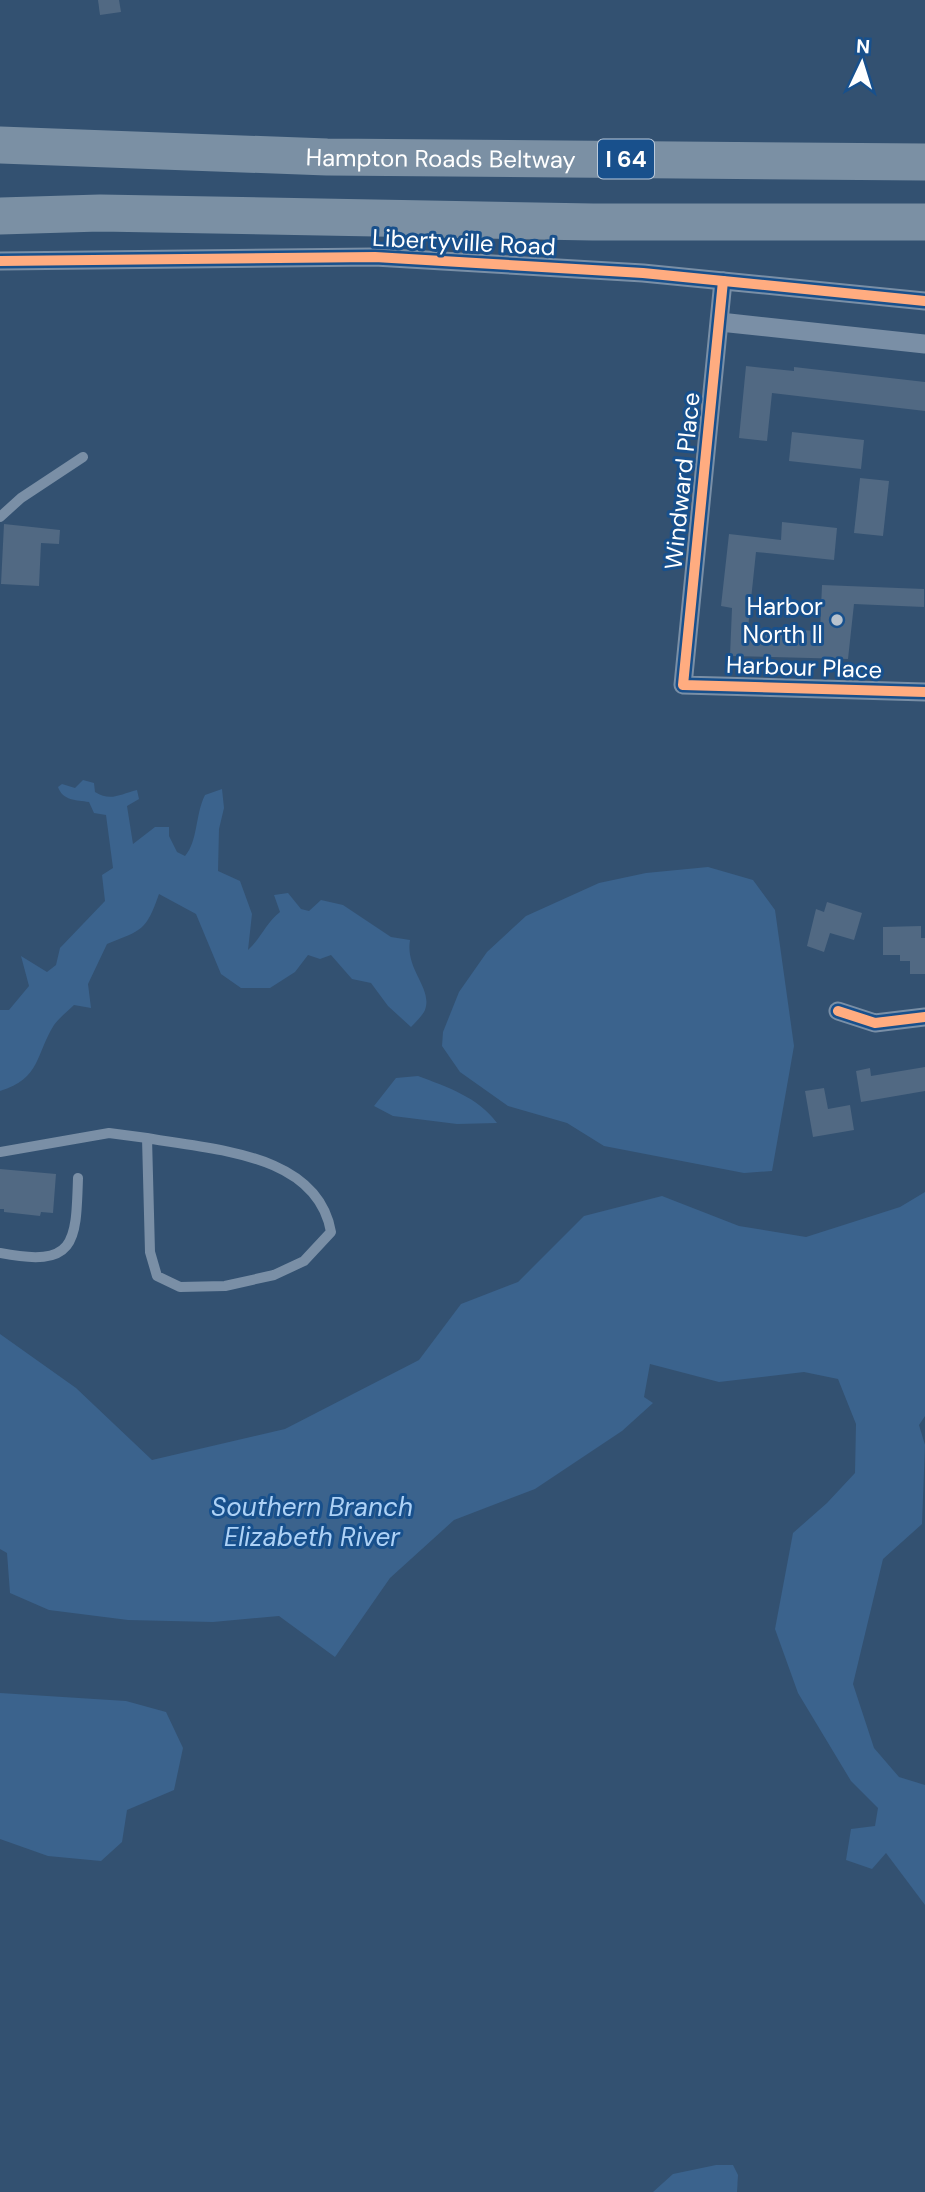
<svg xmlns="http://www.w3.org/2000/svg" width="925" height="2192" font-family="'DM Sans',sans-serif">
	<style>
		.water { fill: #3b638d }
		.building { fill: #516983 }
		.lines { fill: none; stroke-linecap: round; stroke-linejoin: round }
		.lane { stroke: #7a8fa6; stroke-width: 10 }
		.street { stroke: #7a8fa6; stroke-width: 19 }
		.highway { stroke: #7b90a4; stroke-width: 37 }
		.cycleway-casing { stroke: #18508c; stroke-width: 15 }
		.cycleway { stroke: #ffac80; stroke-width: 10 }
		.poi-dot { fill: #b8c2cd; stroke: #18508c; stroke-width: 2.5 }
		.labels { text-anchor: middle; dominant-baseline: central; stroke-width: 6; stroke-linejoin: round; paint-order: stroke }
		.shield { fill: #18508c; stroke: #bacadc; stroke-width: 2 }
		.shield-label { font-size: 23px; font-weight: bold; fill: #fff }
		.street-label { font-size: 24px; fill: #fff; stroke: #18508c }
		.poi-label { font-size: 24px; fill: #fff; stroke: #18508c; text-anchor: end }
		.water-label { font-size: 26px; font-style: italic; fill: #aed2f6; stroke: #18508c }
	</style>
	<rect width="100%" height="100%" fill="#335171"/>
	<g class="water">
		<path d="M83,780L94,783L95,792C111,802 120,794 137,790L139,799L127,806L133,844L155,827H169V836L177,852L185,856C198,841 195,815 205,795L222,789L224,808L219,829L218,871L240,881L252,914L248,950C261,938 266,923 280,912L274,895L288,893L301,909L309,911L321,900L343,905L391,937L410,940C405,970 433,988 425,1010C423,1015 415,1023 411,1027L388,1006L371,983L352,979L331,955L320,959L308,955L295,972L270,988H241L221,974L196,914L159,894C146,931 142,930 107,944L88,984L91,1008L74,1005C68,1011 59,1018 54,1025C36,1053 41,1079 0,1091V1010H9L29,986L21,956L47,972L56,965L60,948L105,901L102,875L113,868L106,815L94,813L89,802C76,800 63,801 58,787L62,784L75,788Z"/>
		<path d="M708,867L753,880L775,910L794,1046L772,1171L744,1173L604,1146L567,1123L508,1106L460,1072L442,1046L443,1032L459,992L487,952L526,916L599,883L646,873Z"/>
		<path d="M418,1076C447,1087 478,1097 497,1123L457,1124L393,1116L374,1106L396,1078Z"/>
		<path d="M925,1192V1416L919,1425L925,1445L922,1524L883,1559L853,1684L874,1748L899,1777L925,1785V1905L886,1853L872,1869L846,1860L851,1829L875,1826L878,1808L851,1781L798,1693L775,1629L793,1533L827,1503L855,1473L856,1424L838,1379L804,1372L719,1382L650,1364L644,1397L653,1403L622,1431L535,1489L454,1520L390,1578L335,1657L279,1616L213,1622L128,1620L49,1610L10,1593L7,1553L0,1549V1334L76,1388L152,1460L285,1429L419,1360L461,1304L518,1282L584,1216L662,1196L739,1226L806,1237L900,1207Z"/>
		<path d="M0,1693L126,1701L166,1712L183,1748L174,1790L127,1810L122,1842L101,1861L48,1856L0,1839Z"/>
		<path d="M716,2165H733L738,2175L737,2192H653L673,2174Z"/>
	</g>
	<g class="building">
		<path d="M98,0H119L121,12L100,15Z"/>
		<path d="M746,366L794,371V367L925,382V411L772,393L767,441L739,438Z"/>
		<path d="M792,432L864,440L861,469L789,461Z"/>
		<path d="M860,478L889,481L883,536L854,533Z"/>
		<path d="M782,522L837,528L834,560L756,552L748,628L820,631L822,585L924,589V607L854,604L848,659L730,656L732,608L721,606L729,534L781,540Z"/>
		<path d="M4,524L60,530L59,544L41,543L39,586L1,584Z"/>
		<path d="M827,902L862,913L854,940L830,933L824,952L807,946L816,909L824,912Z"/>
		<path d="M921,926V938H925V974H910V961H900V955H883V927Z"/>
		<path d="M925,1067V1091L861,1102L856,1071L870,1068L871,1076Z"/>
		<path d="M824,1088L828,1109L850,1105L854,1130L813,1137L805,1091Z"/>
		<path d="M0,1169L56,1174L53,1213L41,1212L40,1216L4,1212V1209H0Z"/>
	</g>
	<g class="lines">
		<g class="lane">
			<path d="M0,517L21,498L83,457"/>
			<path d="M0,1152L109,1133L147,1138C211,1150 317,1152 331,1232L304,1261L274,1275L225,1286L180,1287L157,1276L150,1252L147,1138"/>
			<path d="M0,1253C76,1268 76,1243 78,1178"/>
		</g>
		<g class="street">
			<path d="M0,261L375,257L643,273L925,301"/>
			<path d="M723,281L683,685L925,692"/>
			<path d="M720,322L925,344"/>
			<path d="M838,1011L875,1023L925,1017"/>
		</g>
		<g class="highway">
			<path id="s1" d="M0,145L327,157L925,162"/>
			<path d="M0,216L100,213L593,222H925"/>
		</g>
		<g class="cycleway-casing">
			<g id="cycleway">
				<path d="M0,261L375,257L643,273L925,301"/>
				<path d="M723,281L683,685L925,692"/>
				<path d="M838,1011L875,1023L925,1017"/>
			</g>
		</g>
		<use href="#cycleway" class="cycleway"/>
	</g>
	<circle class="poi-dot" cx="837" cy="620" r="7"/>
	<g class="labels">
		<rect class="shield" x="598" y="139.5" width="56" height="39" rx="5"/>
		<g class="shield-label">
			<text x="626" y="159">I 64</text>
		</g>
		<g class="street-label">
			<text stroke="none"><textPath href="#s1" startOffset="441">Hampton Roads Beltway</textPath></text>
			<text transform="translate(464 242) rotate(3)">Libertyville Road</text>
			<text transform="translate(682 481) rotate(-84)">Windward Place</text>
			<text transform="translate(804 667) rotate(2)">Harbour Place</text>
		</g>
		<g class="poi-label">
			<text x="823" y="606">Harbor<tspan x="823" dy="28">North II</tspan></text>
		</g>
		<g class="water-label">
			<text x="312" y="1507">Southern Branch<tspan x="312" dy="30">Elizabeth River</tspan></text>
		</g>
	</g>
	<g transform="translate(862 63) rotate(4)" stroke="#18508c" stroke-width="5" paint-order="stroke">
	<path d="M0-5L12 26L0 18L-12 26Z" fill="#ffffff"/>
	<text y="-10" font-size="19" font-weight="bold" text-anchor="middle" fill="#ffffff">N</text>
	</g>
</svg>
